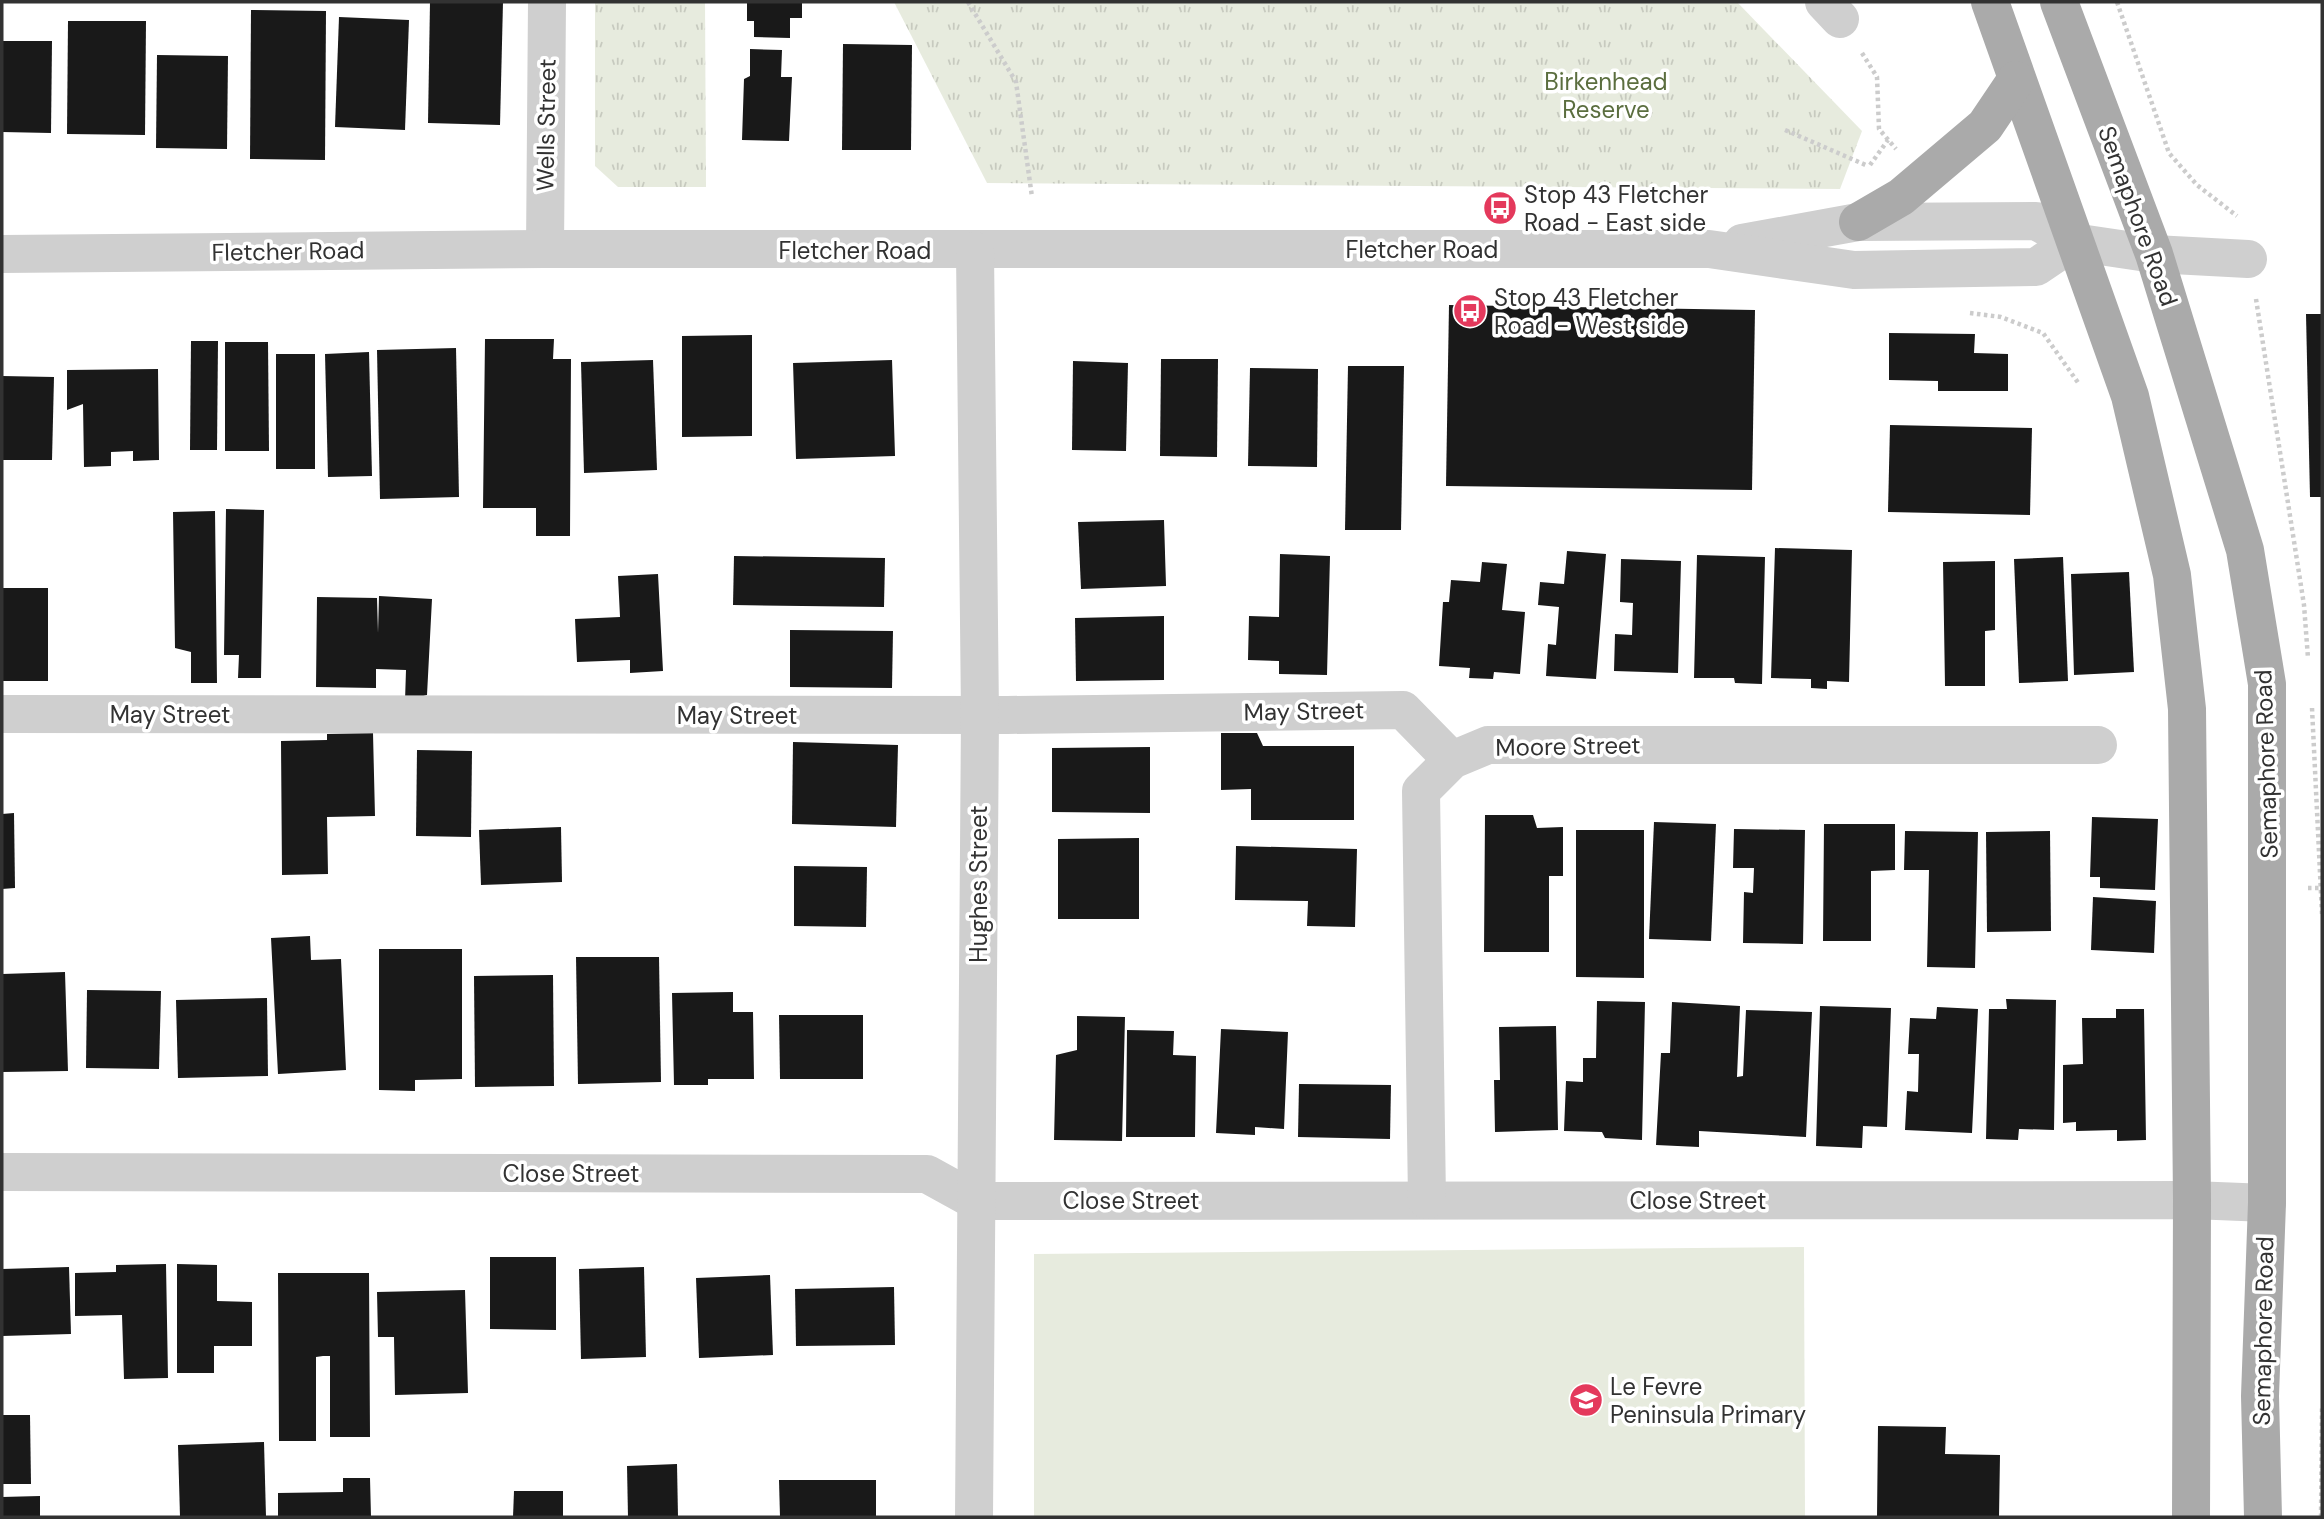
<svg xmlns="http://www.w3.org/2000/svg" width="2324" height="1519" font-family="'DM Sans',sans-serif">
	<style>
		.green { fill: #e7ebde }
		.park { fill: url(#park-tufts) }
		.building { fill: #191919 }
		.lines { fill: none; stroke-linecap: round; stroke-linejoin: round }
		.path { stroke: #ccc; stroke-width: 4.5; stroke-dasharray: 3.5 3.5; stroke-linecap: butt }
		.minor { stroke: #cfcfcf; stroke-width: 38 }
		.major { stroke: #aaa; stroke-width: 38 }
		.labels { text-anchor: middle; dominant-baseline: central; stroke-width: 7; stroke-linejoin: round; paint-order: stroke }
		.park-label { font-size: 24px; fill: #5b6e3f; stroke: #fff }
		.street-label { font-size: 24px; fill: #323232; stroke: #fff }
		.poi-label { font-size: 24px; fill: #323232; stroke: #fff; text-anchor: start }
	</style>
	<defs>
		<pattern id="park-tufts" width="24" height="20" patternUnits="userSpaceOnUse" patternTransform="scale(1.75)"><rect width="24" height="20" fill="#e7ebde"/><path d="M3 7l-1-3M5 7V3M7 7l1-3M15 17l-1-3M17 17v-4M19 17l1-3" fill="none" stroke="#c7cabf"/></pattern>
	</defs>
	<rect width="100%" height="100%" fill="#fff"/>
	<path class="green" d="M1804,1247L1805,1517H1034V1254Z"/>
	<g class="park">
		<path d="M595,2H705L706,187H618L595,166Z"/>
		<path d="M894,2H1737L1862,131L1840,189L987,183Z"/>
	</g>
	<g class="building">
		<path d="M430,2H503L500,125L428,123Z"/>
		<path d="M747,2H802V18H790V38L754,37V21H747Z"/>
		<path d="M251,10L326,11L325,160L250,159Z"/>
		<path d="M339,17L409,20L405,130L335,127Z"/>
		<path d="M68,21H146L145,135L67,134Z"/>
		<path d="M2,41H52L51,133L2,132Z"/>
		<path d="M843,44L912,45L911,150H842Z"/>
		<path d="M750,49L782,50L781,77H792L789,141L742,140L744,79L750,76Z"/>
		<path d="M157,55L228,56L227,149L156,148Z"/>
		<path d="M1449,305L1755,310L1752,490L1446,486Z"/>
		<path d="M2306,314H2322V497H2310Z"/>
		<path d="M1889,333L1975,334L1974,353L2008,354V391H1938V381L1889,380Z"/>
		<path d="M752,335V436L682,437V336Z"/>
		<path d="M485,339H554L553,359H571L570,536H536V508H483Z"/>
		<path d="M191,341H218L217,450H190Z"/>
		<path d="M225,342H268L269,451H225Z"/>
		<path d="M456,348L459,497L380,499L377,350Z"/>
		<path d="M369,352L372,476L328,477L325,354Z"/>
		<rect x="276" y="354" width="39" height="115"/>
		<path d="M1161,359H1218L1217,457L1160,456Z"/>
		<path d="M653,360L657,470L584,473L581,362Z"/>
		<path d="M892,360L895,456L796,459L793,363Z"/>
		<path d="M1073,361L1128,363L1126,451L1072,450Z"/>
		<path d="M1348,366H1404L1401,530H1345Z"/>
		<path d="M1250,368L1318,369L1317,467L1248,466Z"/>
		<path d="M158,369L159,460L133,461V451L111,452V466L84,467L83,404L67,410V370Z"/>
		<path d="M2,376L54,377L52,460H2Z"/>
		<path d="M1890,425L2032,428L2030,515L1888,512Z"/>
		<path d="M226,509L264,510L261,678H238L239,655H224Z"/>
		<path d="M215,511L217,683H191V652L175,648L173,512Z"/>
		<path d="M1164,520L1166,586L1081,589L1078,522Z"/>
		<path d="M1775,548L1852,550L1849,682L1827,681V689L1811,688V679L1771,678Z"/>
		<path d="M1567,551L1606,554L1596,679L1546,676L1548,644L1556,645L1559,607L1538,605L1540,582L1564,584Z"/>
		<path d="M1280,554L1330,556L1327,675L1279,674V661L1248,660L1249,616L1279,617Z"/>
		<path d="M1697,555L1765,557L1762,684L1735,683L1734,678H1694Z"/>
		<path d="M734,556L885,558L884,607L733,605Z"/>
		<path d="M2063,557L2068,681L2019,683L2014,559Z"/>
		<path d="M1621,559L1681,561L1678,673L1614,671L1615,634L1632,635L1633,603L1620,602Z"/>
		<path d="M1995,561V630L1985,631V686H1945L1943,562Z"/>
		<path d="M1482,562L1507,564L1502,610L1525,612L1520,674L1494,672L1493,679L1469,678L1470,668L1439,666L1443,602H1449L1451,580L1480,582Z"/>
		<path d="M2129,572L2134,672L2074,675L2071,574Z"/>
		<path d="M658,574L663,671L630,673V660L577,662L575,619L620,617L618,576Z"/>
		<rect x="2" y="588" width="46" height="93"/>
		<path d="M379,596L432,599L427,695L405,701L406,670L376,669V688L316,687L317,597L377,598L378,633Z"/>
		<path d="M1164,616V680L1076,681L1075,618Z"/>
		<path d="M790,630L893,631L892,688L790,687Z"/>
		<path d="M373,733L375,816L327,817L328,874L282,875L281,741L327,740V734Z"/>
		<path d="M1221,733H1257L1263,746H1354V820H1251V789L1221,790Z"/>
		<path d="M793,742L898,745L896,827L792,824Z"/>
		<path d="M1150,747V813L1052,812V748Z"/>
		<path d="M417,750L472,751L471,837L416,836Z"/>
		<path d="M14,813L15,888L2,889V814Z"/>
		<path d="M1485,815H1533L1537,828L1563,827V876H1549V952H1484Z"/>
		<path d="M2092,817L2158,819L2155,890L2100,888V877H2090Z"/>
		<path d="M1654,822L1716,824L1711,941L1649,939Z"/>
		<path d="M1824,824H1895V870L1871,871V941H1823Z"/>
		<path d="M561,827L562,882L481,885L479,830Z"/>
		<path d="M1734,829L1805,830L1803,944L1743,943L1744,892L1753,893L1754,868H1733Z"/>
		<path d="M1576,830H1644V978L1576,977Z"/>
		<path d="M1905,831L1978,832L1975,968L1927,967L1929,870H1904Z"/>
		<path d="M2050,831L2051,931L1987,932L1986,832Z"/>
		<path d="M1139,838V919H1058V839Z"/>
		<path d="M1236,846L1357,849L1355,927L1307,926L1308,901L1235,900Z"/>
		<path d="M794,866L867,867L866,927L794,926Z"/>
		<path d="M2093,897L2156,901L2154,953L2091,950Z"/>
		<path d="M310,936L311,960L341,959L346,1070L278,1074L271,938Z"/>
		<path d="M379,949H462V1079L415,1080V1091L379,1090Z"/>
		<path d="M576,957H659L661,1082L578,1084Z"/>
		<path d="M65,972L68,1071L2,1072V974Z"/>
		<path d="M553,975L554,1086L475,1087L474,976Z"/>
		<path d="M87,990L161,991L159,1069L86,1068Z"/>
		<path d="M733,992V1012H753L754,1079H708V1085H674L672,993Z"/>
		<path d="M267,998L268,1076L178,1078L176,1000Z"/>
		<path d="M2006,999L2056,1000L2054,1130L2019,1129L2018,1140L1986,1139L1989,1009H2007Z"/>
		<path d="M1597,1001L1645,1002L1642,1140L1605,1138L1602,1132L1564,1131L1566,1081L1583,1082V1058H1596Z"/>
		<path d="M1672,1002L1740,1006L1737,1077L1743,1076L1746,1010L1812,1012L1806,1137L1699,1131V1147L1656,1145L1661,1053H1670Z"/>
		<path d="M1820,1006L1891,1008L1887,1127L1863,1126L1862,1148L1816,1146Z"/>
		<path d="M1937,1007L1978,1009L1972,1133L1905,1130L1907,1091L1918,1092L1919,1054H1908L1910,1018L1936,1019Z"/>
		<path d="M2116,1009H2144L2146,1140L2117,1141V1130L2076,1131V1122L2063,1123V1065L2083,1064L2082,1018H2116Z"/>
		<path d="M779,1015H863V1079H780Z"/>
		<path d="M1077,1016L1125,1017L1122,1141L1054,1140L1056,1055L1077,1050Z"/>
		<path d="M1556,1026L1558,1130L1495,1132L1494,1080H1500L1499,1027Z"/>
		<path d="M1221,1029L1288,1032L1284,1129L1255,1127V1135L1216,1133Z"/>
		<path d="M1127,1030L1174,1031L1173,1055L1196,1056L1195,1137H1126Z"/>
		<path d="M1299,1084L1391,1085L1390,1139L1298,1137Z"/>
		<path d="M490,1257H556V1330L490,1329Z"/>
		<path d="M166,1264L168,1378L124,1379L122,1315L75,1316V1273L116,1272V1265Z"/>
		<path d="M177,1264L217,1265V1301L252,1302V1346H214V1373H177Z"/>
		<path d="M69,1267L71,1334L2,1336V1269Z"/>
		<path d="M644,1267L646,1357L581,1359L579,1269Z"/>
		<path d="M278,1273H369L370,1437H330V1356H323L316,1357V1441H279Z"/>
		<path d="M770,1275L773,1355L699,1358L696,1278Z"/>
		<path d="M894,1287L895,1345L796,1346L795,1289Z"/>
		<path d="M465,1290L468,1393L395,1395L394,1337H378L377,1292Z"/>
		<path d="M2,1415H30L31,1484H2Z"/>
		<path d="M1878,1426L1946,1427L1945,1454L2000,1455L1999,1517H1877Z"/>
		<path d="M264,1442L266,1517H180L178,1445Z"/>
		<path d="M677,1464L678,1517H628L627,1466Z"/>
		<path d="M343,1478H370L371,1517H278V1493L343,1492Z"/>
		<path d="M779,1480H876V1517H780Z"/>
		<path d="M514,1491H563V1517H513Z"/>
		<path d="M40,1496V1517H2V1497Z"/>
	</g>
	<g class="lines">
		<g class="path">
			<path d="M968,2L1016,82L1032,197"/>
			<path d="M2117,2L2169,153L2197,185L2237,216"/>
			<path d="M1862,53L1877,77L1879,129L1896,149"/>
			<path d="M1785,130L1868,166"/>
			<path d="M1870,165L1888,140"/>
			<path d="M2256,299L2304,605L2308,658"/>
			<path d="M1970,313L2001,317L2043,333L2079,384"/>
			<path d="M2312,708L2322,914"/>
			<path d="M2308,888H2321"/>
			<path d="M2321,1517L2322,1407"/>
		</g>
		<g class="minor">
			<path d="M1824,2L1840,19"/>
			<path d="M1742,243L1858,222L2036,221L2073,242L2154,254L2248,259"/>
			<path d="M545,249L547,2"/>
			<path d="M2,254L545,249H1709L1854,270L2036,267L2073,242"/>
			<path d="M2,714L1007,715L1403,710L1452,760"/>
			<path d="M2,1172L927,1174L976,1201L2192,1200L2267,1203"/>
			<path d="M1427,1200L1421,791L1452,760L1488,745H2098"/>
			<path d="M974,1517L980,715L975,251"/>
		</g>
		<g class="major">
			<path d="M1990,2L2130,396L2172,575L2187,709L2192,1200L2191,1517"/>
			<path d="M2059,2L2154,254L2245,550L2267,684V1203L2260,1396L2263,1517"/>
			<path d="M1858,222L1901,197L1985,126L2016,80"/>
		</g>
	</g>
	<defs>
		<g id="bus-disc" transform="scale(1.75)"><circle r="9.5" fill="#e4395c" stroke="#fff"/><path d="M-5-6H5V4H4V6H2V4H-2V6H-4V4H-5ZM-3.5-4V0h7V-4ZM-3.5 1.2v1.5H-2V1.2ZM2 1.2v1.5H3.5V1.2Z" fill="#fff"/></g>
		<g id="school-disc" transform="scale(1.75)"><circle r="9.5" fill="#e4395c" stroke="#fff"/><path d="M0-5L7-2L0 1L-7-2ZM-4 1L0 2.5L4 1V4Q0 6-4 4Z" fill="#fff"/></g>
	</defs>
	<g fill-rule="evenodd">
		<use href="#bus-disc" x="1500" y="208"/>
		<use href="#bus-disc" x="1470" y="311"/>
		<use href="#school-disc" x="1586" y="1400"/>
	</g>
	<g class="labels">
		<g class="park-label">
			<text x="1606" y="81">Birkenhead<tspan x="1606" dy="28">Reserve</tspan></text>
		</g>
		<g class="street-label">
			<text transform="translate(546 125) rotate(-89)">Wells Street</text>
			<text transform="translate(2138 216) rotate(70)">Semaphore Road</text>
			<text x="1422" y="249">Fletcher Road</text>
			<text x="855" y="250">Fletcher Road</text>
			<text transform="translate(288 251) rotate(-1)">Fletcher Road</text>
			<text transform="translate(1304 711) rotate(-1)">May Street</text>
			<text x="170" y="714">May Street</text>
			<text x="737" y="715">May Street</text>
			<text transform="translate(1568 746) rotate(-1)">Moore Street</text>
			<text transform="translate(2266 764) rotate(-92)">Semaphore Road</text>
			<text transform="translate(978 884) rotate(-90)">Hughes Street</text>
			<text x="571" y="1173">Close Street</text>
			<text x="1131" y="1200">Close Street</text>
			<text x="1698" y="1200">Close Street</text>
			<text transform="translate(2263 1331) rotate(-89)">Semaphore Road</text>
		</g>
		<g class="poi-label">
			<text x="1524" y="194">Stop 43 Fletcher<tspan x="1524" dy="28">Road - East side</tspan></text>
			<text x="1494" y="297">Stop 43 Fletcher<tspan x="1494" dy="28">Road - West side</tspan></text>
			<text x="1610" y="1386">Le Fevre<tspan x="1610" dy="28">Peninsula Primary</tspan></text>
		</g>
	</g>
	<rect width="2324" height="1519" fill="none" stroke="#323232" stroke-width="7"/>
</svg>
